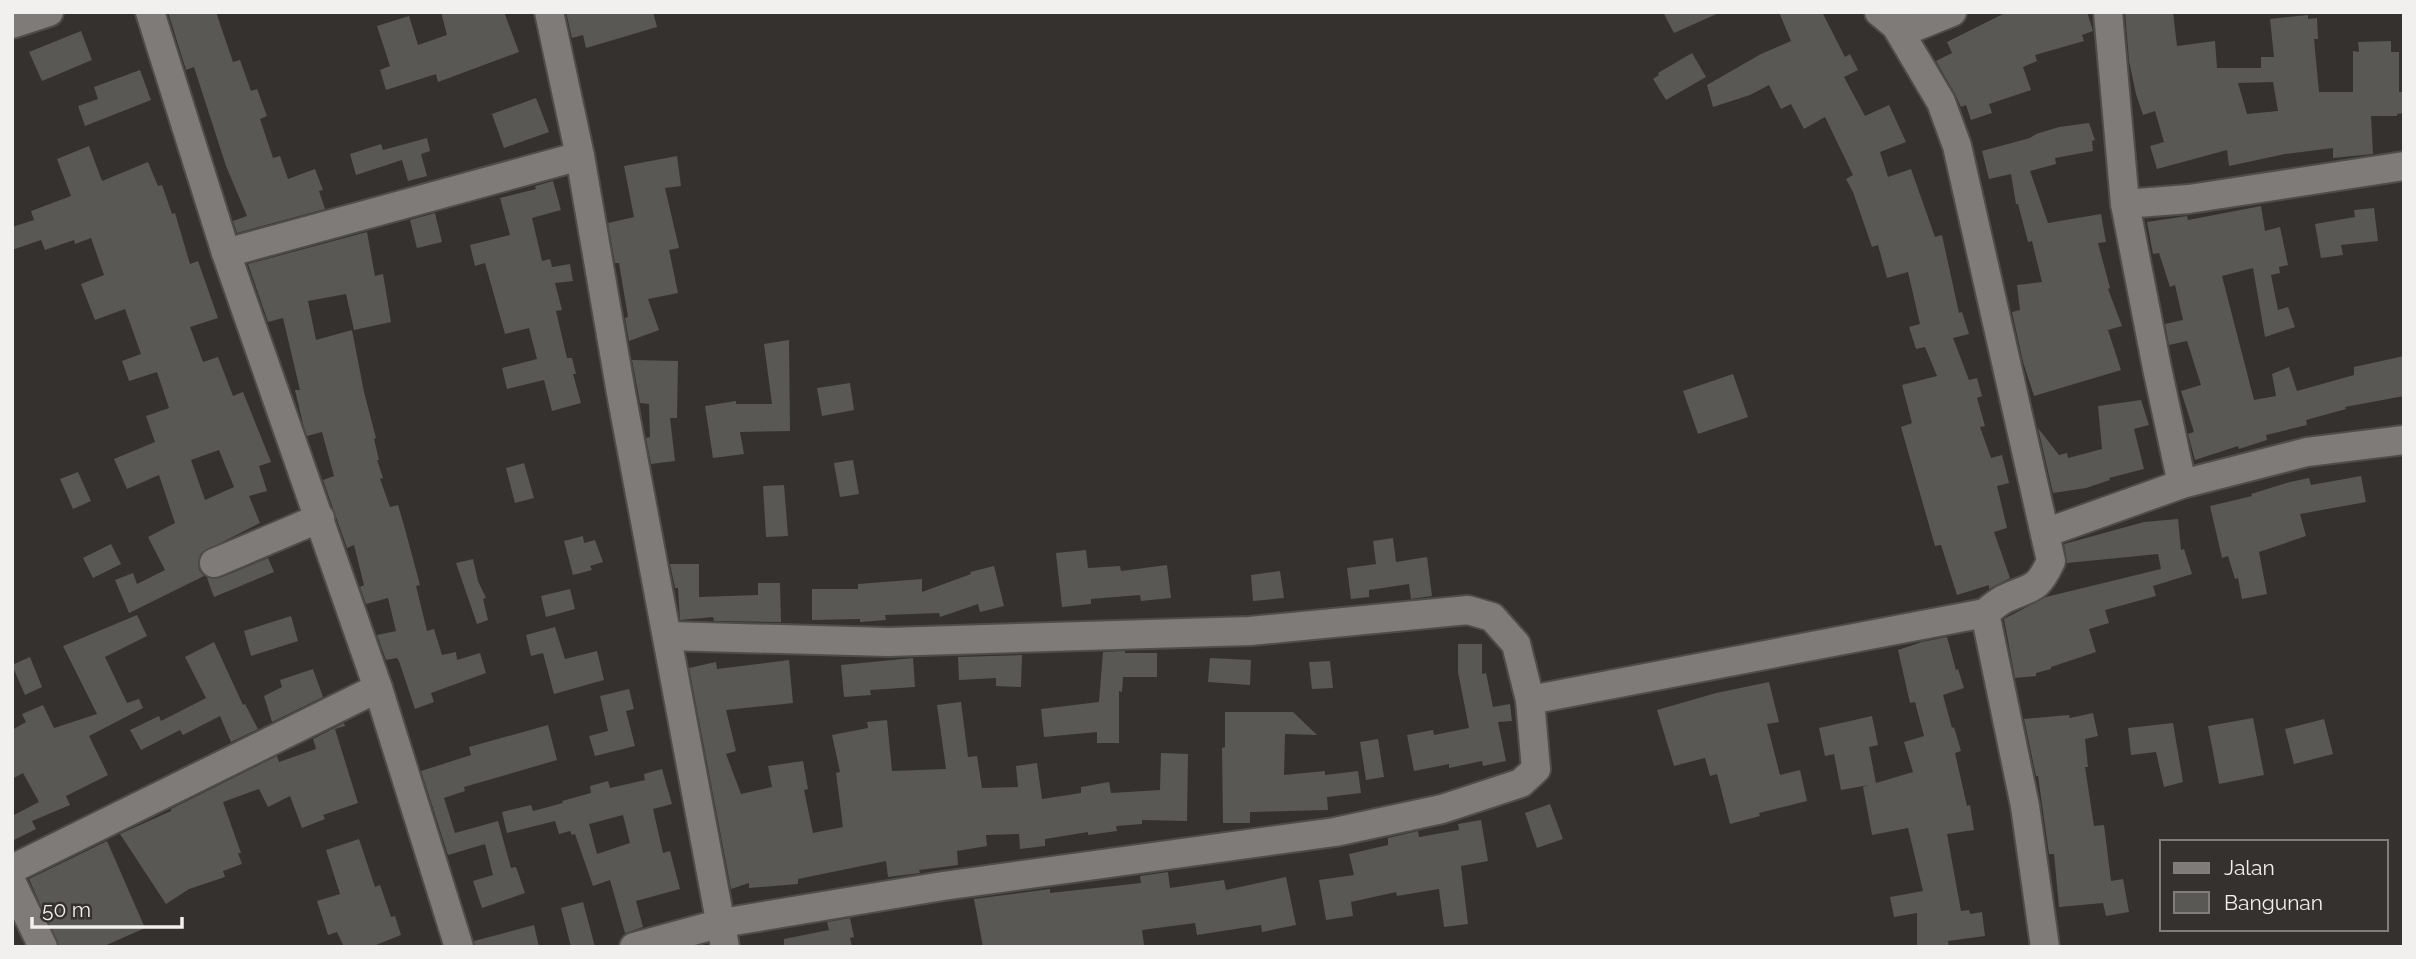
<svg xmlns="http://www.w3.org/2000/svg" width="2416" height="959" font-family="Raleway,sans-serif">
	<style>
		.building { fill: #5a5855; fill-rule: evenodd }
		.lines { fill: none; stroke-linecap: round; stroke-linejoin: round }
		.minor-casing { stroke: #4f4d4c; stroke-width: 32 }
		.minor { stroke: #7e7b79; stroke-width: 28 }
	</style>
	<rect width="100%" height="100%" fill="#34312f"/>
	<g class="building">
		<path d="M168,12H216L233,62L240,60L251,91L257,89L267,116L260,119L273,158L280,156L288,179L315,169L323,190L319,191L325,209L237,233L233,221L247,216L226,166L194,67L186,70Z"/>
		<path d="M441,12H504L519,52L438,82L436,74L386,90L380,70L390,66L377,26L409,16L418,45L447,35Z"/>
		<path d="M566,12H653L657,27L586,48L583,35L572,38Z"/>
		<path d="M1663,12H1721L1674,33Z"/>
		<path d="M1779,12H1822L1845,57L1850,54L1858,70L1844,77L1865,116L1889,105L1906,142L1880,152L1888,177L1911,169L1935,237L1942,235L1959,313L1962,312L1969,334L1953,338L1969,380L1977,378L1982,396L1977,398L1985,426L1980,427L1991,458L2002,455L2009,483L1997,486L2007,528L1994,532L2010,578L1989,589V585L1957,595L1941,545L1935,546L1901,427L1912,423L1902,385L1937,376L1925,347L1916,349L1909,327L1920,324L1908,272L1887,278L1878,245L1872,247L1853,192L1846,179L1853,175L1825,117L1804,129L1791,104L1781,109L1769,85L1750,95L1713,107L1707,85L1761,54L1791,41Z"/>
		<path d="M2007,12H2087L2093,31L2082,35L2084,41L2035,55L2037,61L2023,67L2031,90L1989,104L1992,113L1971,120L1966,105L1961,107L1955,94L1936,61L1952,53L1947,42Z"/>
		<path d="M2125,12H2173L2177,46L2215,41L2217,68H2261V57H2274L2270,19L2308,15V19L2317,18L2318,39H2314L2319,92H2353V51L2359,52L2358,42L2391,41V52H2399V92H2404V113L2397,114V116H2371L2373,154L2333,158V148L2285,154L2229,166L2227,150L2157,169L2150,146L2164,142L2155,111L2143,115L2136,94L2129,61ZM2273,82L2278,111L2247,114L2238,83Z"/>
		<path d="M81,31L92,60L42,81L29,52Z"/>
		<path d="M1692,53L1706,77L1666,100L1653,79L1659,75L1658,73Z"/>
		<path d="M140,70L151,100L85,126L78,106L98,99L94,87Z"/>
		<path d="M536,98L549,132L504,148L492,114Z"/>
		<path d="M2089,123L2095,140L2092,141L2093,151L2055,158L2056,164L2030,171L2048,223L2101,214L2106,242L2098,243L2110,288L2108,289L2122,326L2108,330L2121,370L2034,396L2023,362L2012,312L2020,310L2017,285L2042,282L2032,241L2028,242L2018,204H2016L2011,174L1989,179L1982,151L2030,138L2036,134L2059,127Z"/>
		<path d="M427,138L430,151L421,154L427,176L408,181L402,160L356,175L350,154L381,144L383,150Z"/>
		<path d="M89,146L102,181L148,162L158,186L162,185L172,214L175,213L190,264L198,261L218,318L190,327L203,362L218,357L233,396L243,392L271,462L259,466L267,491L249,496L260,523L201,553L198,562L199,570L204,576L129,613L115,580L133,573L137,584L165,570L148,537L175,523L159,475L127,489L114,459L155,442L146,416L169,408L157,372L129,381L122,361L141,354L125,309L95,320L81,284L104,275L91,238L75,244L74,240L45,250L41,240L12,250V227L34,220L31,211L71,196L57,159ZM219,450L234,487L205,500L191,460Z"/>
		<path d="M677,156L681,186L665,188L679,248L669,250L678,293L648,299L659,330L629,341L625,318L628,317L619,263H615L608,223L634,217L624,166Z"/>
		<path d="M553,181L561,210L532,218L542,261L550,259L552,267L570,264L573,281L555,283L562,310L556,311L567,358H572L576,374H573L581,403L552,411L544,380L507,389L502,368L537,359L529,328L505,334L485,263L475,266L470,245L510,235L500,198L536,189L535,186Z"/>
		<path d="M2261,206L2265,231L2280,227L2288,265L2279,267L2280,273L2271,275L2278,310L2288,307L2295,327L2265,337L2253,268L2222,276L2254,400L2276,396L2272,374L2289,367L2297,391L2354,375V367L2404,356V396L2345,407L2346,409L2306,420L2307,425L2266,435L2267,440L2239,449L2238,446L2195,460L2188,434L2194,432L2181,391L2201,385L2187,341L2169,345L2165,324L2183,320L2175,285L2170,287L2159,253L2153,254L2147,222L2187,216L2188,220Z"/>
		<path d="M2374,208L2378,241L2341,245L2343,255L2321,258L2315,224L2355,217L2354,210Z"/>
		<path d="M435,213L442,242L417,248L410,220Z"/>
		<path d="M367,232L375,276L383,274L391,322L354,330L346,294L308,301L316,340L352,330L364,392L376,438L374,439L379,460H377L383,478L380,479L390,507L398,505L405,529L420,585L416,586L427,631L434,629L442,655L456,652L457,660L480,653L486,673L431,693L434,702L415,709L399,661L397,658L386,660L377,635L396,631L388,598L366,604L360,587L364,585L354,545L347,548L323,480L334,476L322,432L307,436L303,424L295,390H300L283,318L268,322L248,264Z"/>
		<path d="M789,340L790,431L740,432L744,454L713,458L705,406L736,401V404H772L764,344Z"/>
		<path d="M632,360L678,361L677,418H670L675,461L651,464L646,438L650,437L649,404L640,403Z"/>
		<path d="M1733,374L1748,417L1698,434L1683,391Z"/>
		<path d="M850,383L854,410L822,416L817,388Z"/>
		<path d="M2141,400L2149,425L2134,429L2144,469L2109,478L2110,480L2086,488L2053,493L2038,428L2059,455L2067,453L2068,458L2102,449L2098,406Z"/>
		<path d="M853,460L859,494L840,497L834,463Z"/>
		<path d="M524,463L534,498L515,503L506,468Z"/>
		<path d="M78,472L91,501L73,509L60,479Z"/>
		<path d="M2361,476L2366,502L2300,514L2306,536L2259,552L2267,594L2242,599L2238,578L2235,579L2228,556L2222,558L2210,506L2252,496L2251,494L2290,482L2309,478L2311,485Z"/>
		<path d="M784,485L788,536L766,537L763,486Z"/>
		<path d="M2178,519L2181,550L2184,549L2192,574L2153,586L2156,596L2105,610L2109,623L2089,629L2096,652L2051,667V669L2036,673V676L2015,678L2004,619L2046,597L2161,569L2158,554L2067,563L2064,544L2144,522Z"/>
		<path d="M583,536L584,543L595,540L603,562L590,566L592,570L573,575L564,541Z"/>
		<path d="M1393,538L1396,562L1427,557L1432,596L1411,599L1409,584L1369,590V597L1351,599L1347,568L1376,564L1373,541Z"/>
		<path d="M111,544L121,564L93,578L83,558Z"/>
		<path d="M1086,550L1088,568L1120,566L1121,571L1167,565L1171,598L1141,601L1140,595L1091,599V604L1062,607L1056,553Z"/>
		<path d="M268,558L274,572L214,597L207,578H220Z"/>
		<path d="M473,559L478,581L486,598L483,599L488,620L477,624L456,563Z"/>
		<path d="M670,564H699V597L758,595V583H780L781,622L714,621L713,617L680,620L678,588H675Z"/>
		<path d="M994,566L1004,606L980,612L978,604L940,617L939,613L885,615L886,620L860,622V619L812,620V589H858V584L922,579V592L971,574L970,572Z"/>
		<path d="M1280,571L1284,598L1253,601L1251,575Z"/>
		<path d="M570,589L575,609L546,617L541,596Z"/>
		<path d="M137,615L147,636L105,657L127,703L139,699L143,708L89,736L108,775L66,796L70,805L32,821L36,829L12,841V816L39,802L23,773L12,779V730L26,722L22,714L43,705L54,728L97,714L63,646Z"/>
		<path d="M291,616L298,641L251,656L244,631Z"/>
		<path d="M555,627L565,659L597,651L604,680L554,694L543,653L531,656L526,635Z"/>
		<path d="M1947,637L1956,670L1958,669L1964,688L1943,695L1952,728L1954,727L1961,751L1955,753L1967,806L1970,805L1974,830L1947,834L1961,911L1969,910L1970,914L1982,912L1985,936L1948,941L1949,947H1917V913L1894,917L1890,897L1923,891L1908,828L1872,835L1863,787L1869,785L1841,790L1834,754L1825,756L1819,728L1872,716L1878,745L1869,747L1876,783L1913,772L1904,742L1924,736L1915,702L1910,703L1898,650L1922,642Z"/>
		<path d="M214,642L243,705L245,704L258,729L231,742L220,716L183,735L180,730L141,750L130,730L159,716L161,721L206,698L185,657Z"/>
		<path d="M1458,644H1482V674L1486,673L1493,707L1510,704L1512,721L1498,722L1506,761L1483,766L1482,761L1449,768V764L1414,771L1407,735L1433,730L1434,735L1469,728L1458,672Z"/>
		<path d="M1125,651V653H1157V677H1123L1122,692L1119,691V743H1097V732L1044,737L1041,709L1099,702L1103,652Z"/>
		<path d="M1022,655L1021,687L996,686V678L959,680L958,657Z"/>
		<path d="M30,657L42,687L25,695L12,665Z"/>
		<path d="M913,658L915,687L870,690L871,695L844,697L841,665Z"/>
		<path d="M1210,658L1251,660L1250,685L1208,682Z"/>
		<path d="M789,660L793,703L726,710L736,751L726,754L741,794L772,787L768,766L803,761L808,789L804,790L813,833L843,827L836,773L840,772L832,735L868,728L867,722L887,720L892,771L946,769L937,705L961,702L968,757L977,756L982,788L1018,787L1016,766L1037,763L1042,799L1081,793V787L1109,782L1111,793L1160,790L1161,753L1188,754L1187,821L1142,820V824L1116,826L1117,831L1088,835V832L1045,839V846L1020,849L1019,834L986,835L987,846L957,851L958,865L919,870L920,873L888,877L886,861L798,879V884L749,888V883L731,889L689,668L716,662L717,669Z"/>
		<path d="M1330,661L1333,688L1312,689L1309,662Z"/>
		<path d="M313,669L323,697L272,722L264,696L282,687L280,680Z"/>
		<path d="M1769,682L1779,722L1767,724L1780,775L1800,770L1807,801L1759,813L1760,816L1730,824L1717,774L1710,776L1705,758L1674,766L1657,710L1716,693Z"/>
		<path d="M629,689L634,709L626,711L635,746L595,756L589,736L608,731L600,696Z"/>
		<path d="M1225,712H1293L1317,735L1285,734L1284,775L1325,771V775L1358,771L1361,793L1327,797L1328,810L1250,812V823H1223L1222,748L1225,747Z"/>
		<path d="M2093,713L2098,736L2085,739L2088,767H2085L2094,826L2104,825L2111,881L2123,879L2129,912L2106,916L2103,903L2059,907L2054,854H2049L2038,776H2036L2024,719L2069,715L2070,718Z"/>
		<path d="M2253,718L2264,775L2219,784L2208,726Z"/>
		<path d="M2324,719L2333,754L2294,764L2285,729Z"/>
		<path d="M344,723L345,726L335,729L358,803L323,815L325,819L302,828L290,796L268,807L259,789L223,802L241,853H238L242,864L223,871L225,877L189,889L166,904L120,834L171,811V809L277,756L279,762L316,749L313,739Z"/>
		<path d="M2173,723L2183,782L2164,787L2156,752L2131,755L2128,728Z"/>
		<path d="M548,725L557,760L464,787L465,791L444,798L455,833L498,821L511,868L516,867L525,893L482,908L473,881L493,875L485,844L448,855L421,771L471,755L469,747Z"/>
		<path d="M1378,739L1384,777L1366,780L1360,742Z"/>
		<path d="M662,769L672,804L653,809L663,853L670,851L680,889L636,901L643,927L625,933L610,880L593,886L575,834L572,835L570,831L559,834L555,821L507,833L502,812L531,805L533,811L563,803L562,801L591,793L590,786L608,781L610,788L645,780L644,774ZM623,815L630,843L597,854L589,824Z"/>
		<path d="M1550,804L1563,839L1537,848L1525,813Z"/>
		<path d="M1481,820L1488,861L1461,866L1468,924L1444,927L1439,889L1397,896L1396,892L1351,902L1353,916L1326,920L1319,880L1354,875L1349,854L1388,845V838L1418,831L1419,837L1459,830L1458,824Z"/>
		<path d="M359,839L375,887L380,885L391,917L395,916L401,935L371,947H344L337,932L328,935L317,901L340,894L326,850Z"/>
		<path d="M107,841L145,928L102,947H59L29,879Z"/>
		<path d="M1168,872L1170,888L1224,880L1226,890L1286,877L1296,925L1262,932L1261,925L1197,935L1195,923L1142,930L1144,945L1131,947H983L974,899L1050,889V893L1141,883L1140,876Z"/>
		<path d="M583,902L595,947H571L561,908Z"/>
		<path d="M850,918L854,937L850,938L852,947H784V939L829,930L827,922Z"/>
		<path d="M534,925L539,947H475L474,941Z"/>
	</g>
	<g class="lines">
		<g class="minor-casing">
			<g id="minor">
				<path d="M150,12L226,253L378,688L459,947"/>
				<path d="M549,12L580,156L621,393L725,947"/>
				<path d="M1879,12L1896,26L1915,27L1952,12"/>
				<path d="M2108,12L2125,204L2189,199L2404,166"/>
				<path d="M12,24L49,12"/>
				<path d="M2125,204L2157,368L2182,484"/>
				<path d="M226,253L580,156"/>
				<path d="M2045,533L2182,484L2307,452L2404,440"/>
				<path d="M214,563L320,518"/>
				<path d="M1985,613L2025,806L2045,947"/>
				<path d="M1530,700L1985,613C1991,608 1997,603 2004,599C2031,586 2037,592 2051,561L1957,146L1941,102L1896,26"/>
				<path d="M12,869L378,688"/>
				<path d="M12,883L43,947"/>
				<path d="M634,947L722,923L943,886L1335,832L1442,809L1521,783L1536,769L1530,700L1516,644L1492,617L1468,610L1250,631L888,642L667,636"/>
			</g>
		</g>
		<use href="#minor" class="minor"/>
	</g>
	<rect width="2416" height="959" fill="none" stroke="#f2f0ef" stroke-width="28"/>
	<rect x="2160" y="840" width="228" height="91" fill="#34312f" stroke="#807d7c" stroke-width="2"/>
	<rect x="2174" y="863" width="35" height="10" fill="#7e7b79" stroke="#807d7c" stroke-width="2"/>
	<text x="2224" y="875" font-size="21" fill="#f2f0ef">Jalan</text>
	<rect x="2174" y="892" width="35" height="21" fill="#5a5855" stroke="#807d7c" stroke-width="2"/>
	<text x="2224" y="910" font-size="21" fill="#f2f0ef">Bangunan</text>
	<path d="M32 917v10h150v-10" fill="none" stroke="#f2f0ef" stroke-width="3.5"/>
	<text x="42" y="917" font-size="21" fill="#f2f0ef" stroke="#34312f" stroke-width="5" paint-order="stroke">50 m</text>
</svg>
